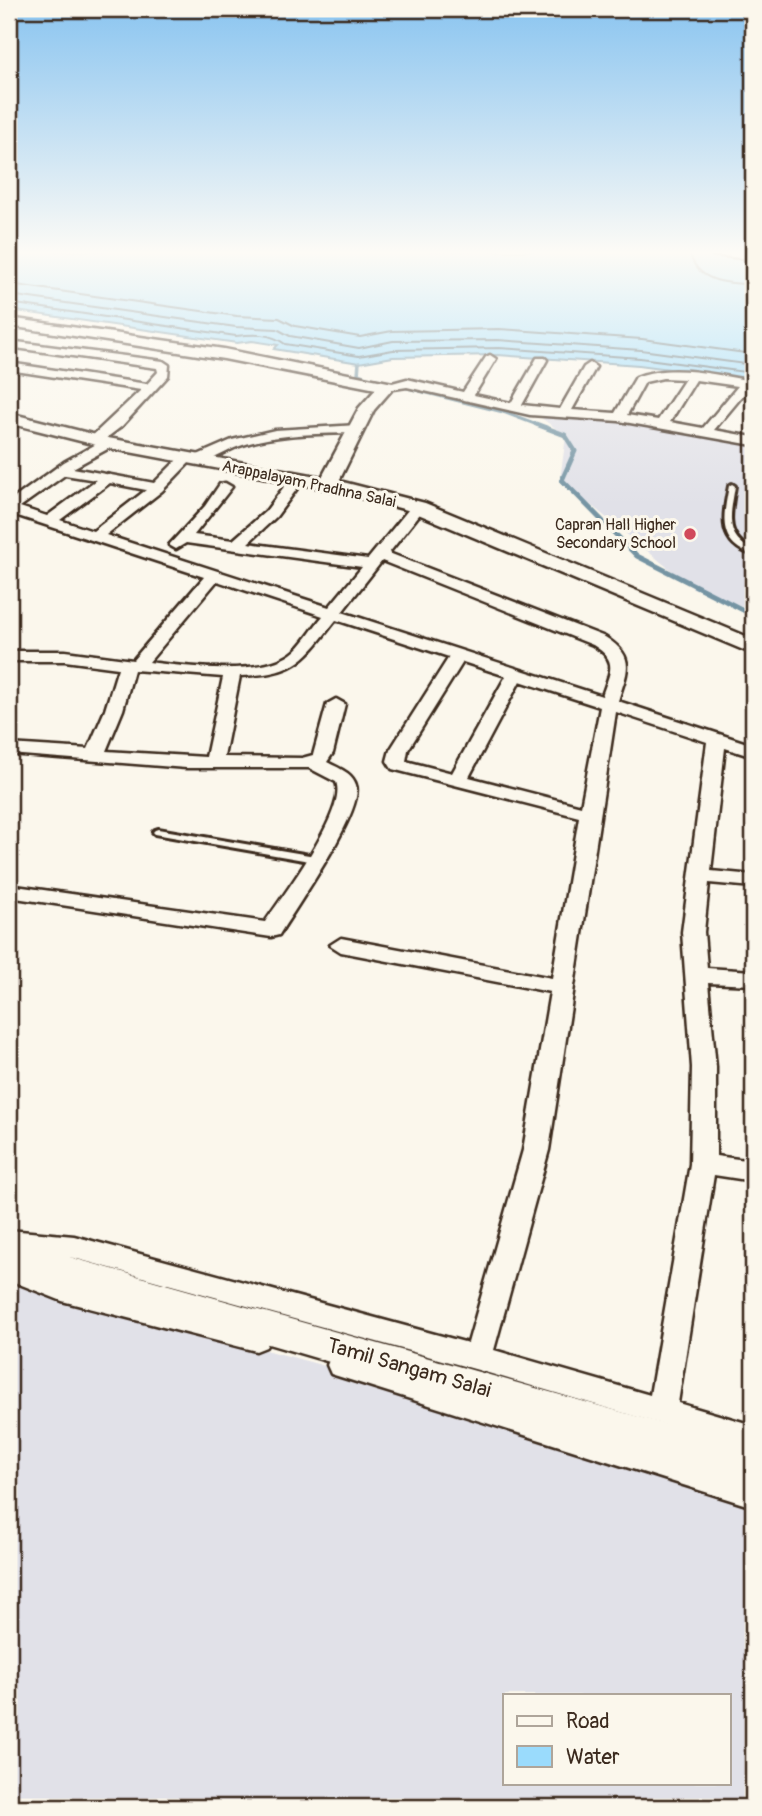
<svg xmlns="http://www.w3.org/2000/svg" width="762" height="1816" font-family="Pangolin,sans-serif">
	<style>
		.built { fill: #e1e1e8; fill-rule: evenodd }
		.water { fill: #9adbfc; stroke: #7494a3; stroke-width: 2 }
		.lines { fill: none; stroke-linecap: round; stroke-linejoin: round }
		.shore { stroke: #617177; stroke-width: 2 }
		.stream-far1 { stroke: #7494a3; stroke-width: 3.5 }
		.stream { stroke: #7494a3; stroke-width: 5 }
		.lane-casing { stroke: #3b2a1e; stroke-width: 6 }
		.street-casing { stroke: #3b2a1e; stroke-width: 5 }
		.secondary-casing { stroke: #3b2a1e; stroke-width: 5 }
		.lane { fill: #fbf7ec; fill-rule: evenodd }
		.street { fill: #fbf7ec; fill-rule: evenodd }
		.secondary { fill: #fbf7ec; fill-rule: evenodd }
		.poi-dot { fill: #d1495b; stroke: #fbf7ec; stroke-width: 2.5 }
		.labels { text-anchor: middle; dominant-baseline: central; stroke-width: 6; stroke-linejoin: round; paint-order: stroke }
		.far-street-label { font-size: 16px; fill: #3b2a1e; stroke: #fbf7ec }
		.far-poi-label { font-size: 16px; fill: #3b2a1e; stroke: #fbf7ec; text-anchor: end }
		.near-street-label { font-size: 21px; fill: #3b2a1e; stroke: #fbf7ec }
	</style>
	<rect width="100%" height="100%" fill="#fbf7ec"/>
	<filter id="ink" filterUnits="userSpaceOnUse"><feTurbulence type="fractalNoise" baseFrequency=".0143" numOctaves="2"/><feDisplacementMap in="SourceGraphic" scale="14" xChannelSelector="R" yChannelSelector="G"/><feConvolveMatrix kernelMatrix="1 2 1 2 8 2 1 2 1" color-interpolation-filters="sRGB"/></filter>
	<g filter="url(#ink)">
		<g class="built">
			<path d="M590,416L753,445V610L693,588L560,480L566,436L540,417Z"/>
			<path d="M9,1280L431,1395L753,1501V1807H9ZM505,1695H729V1783H505Z"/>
		</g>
		<path class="water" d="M9,251H688L753,258V380L639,365L498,355L393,357L359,363L274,349L278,345L252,341L237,343L9,310Z"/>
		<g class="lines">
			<g class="shore">
				<path d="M689,251C696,282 726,284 753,284"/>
				<path d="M9,284L237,316L279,318L295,326L360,337L392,331L499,329L642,339L753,354"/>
				<path d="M9,295L236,327L277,329L290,336L359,348L393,341L498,340L641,350L753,365"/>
				<path d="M9,303L236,336C253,334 271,333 285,344L359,356L393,350L499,348L640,358L753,373"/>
			</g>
			<g class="stream-far1">
				<path d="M359,363L358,374L377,381"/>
				<path d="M396,385L504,412L541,426"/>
			</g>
			<path class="stream" d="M536,424L565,435L575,451L562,480L637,556L753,615"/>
			<g class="lane-casing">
				<g id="lane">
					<path d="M732,484L735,486C731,513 723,536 753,550V555C717,543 723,517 729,486Z"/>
					<path d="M158,829L315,856L320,859L315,862L155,834L153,832L155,830Z"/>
				</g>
			</g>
			<g class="street-casing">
				<g id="street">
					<path d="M9,341L163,361L169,365L168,376L122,426L101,442L113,440V446L73,468L154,483L182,455L193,457L232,440L275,430L358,425L364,429L358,433C318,434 275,433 237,447C224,452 203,467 191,461L162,491L106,535L329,607L362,567L186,543L176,549L169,545L205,506L220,484L225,483L232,487L194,535L233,540L266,511L292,476L297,475L304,479L302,482L276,517L248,543L368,559L413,504H423V510L389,553L605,637C637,657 627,671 618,701L753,745V757L725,748L711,871L753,875V887L709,883L704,932L707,968L753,971V985L708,983L716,1067V1156L753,1161V1181L714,1175L678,1403L753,1425V1451L478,1370L74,1258L9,1252V1230L74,1236L468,1343L523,1150L550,992L341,952L330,945L341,938L552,978L579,817L392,769L387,761L390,750L449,657L336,620C304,661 296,674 240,676L224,757L302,758L313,755L327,704L336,699L345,704L333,753L327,762C338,768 352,772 356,785C365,810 294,910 279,935L271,937L9,897V885L265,922C282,897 348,810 336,782L309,768H186L9,754V744L88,749L105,710L118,668L65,661H9V651H65L133,660L204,577L9,513V502L64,462L100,442L89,439L141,390L9,370V363L147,384L158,372L157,368L9,347ZM65,475L96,480L47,516L20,507ZM110,483L146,490L93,531L60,520ZM382,561L593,645C619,661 610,671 602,696L342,612ZM217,581L323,616C313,627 303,646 291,654C261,676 185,667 149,662ZM463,662L506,676L452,773L406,761L408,750ZM134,670L223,677L206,757L106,751L123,710ZM520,681L600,707L581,806L469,777ZM616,712L707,742L682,932L692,1067L690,1164L650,1395L494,1350L549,1150Z"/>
					<path d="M490,355L496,359L474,395L511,403L537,358H545L547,360L522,405L560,409L584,367L590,363L596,367L572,410L615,413L636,377C672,363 716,375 753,381V389L749,388L714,430L753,437V445L619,421L530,415L407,387L387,390L381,386L407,379L463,392L486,357ZM663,378L685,379L658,420L627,415L645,382ZM696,380L738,386L703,428L670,422Z"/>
					<path d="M9,1257L66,1280L256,1327L266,1331L270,1339L266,1347L256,1351L62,1301L9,1280Z"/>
					<path d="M341,1353L753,1479V1507L331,1374L327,1365L331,1356Z"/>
				</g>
			</g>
			<g class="secondary-casing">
				<g id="secondary">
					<path d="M707,251H753V259L713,255Z"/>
					<path d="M9,318L224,349L393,383L395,386L374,410L339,481L425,503L753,639V654L411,511L327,489L108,448L9,423V413L108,438L322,477L359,408L376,389L224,359L9,326Z"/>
					<path d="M9,1240L753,1449V1486L9,1268Z"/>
				</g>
			</g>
			<use href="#lane" class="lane"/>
			<use href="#street" class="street"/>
			<use href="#secondary" class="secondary"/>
		</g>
	</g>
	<linearGradient id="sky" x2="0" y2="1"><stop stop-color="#89c4f0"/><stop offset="0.5" stop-color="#fdfbf6"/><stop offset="1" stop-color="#fdfbf6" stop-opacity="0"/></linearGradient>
	<rect width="762" height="505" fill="url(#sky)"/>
	<circle class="poi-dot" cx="690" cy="534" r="7"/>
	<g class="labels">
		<g class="far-street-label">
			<text transform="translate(309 484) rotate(12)">Arappalayam Pradhna Salai</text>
		</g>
		<g class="far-poi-label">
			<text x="676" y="525">Capran Hall Higher<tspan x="676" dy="18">Secondary School</tspan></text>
		</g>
		<g class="near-street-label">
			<text transform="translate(409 1368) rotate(16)">Tamil Sangam Salai</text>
		</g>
	</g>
	<rect width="762" height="1816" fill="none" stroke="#fbf7ec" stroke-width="35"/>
	<rect x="18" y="18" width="727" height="1781" fill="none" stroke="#3b2a1e" stroke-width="2.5" filter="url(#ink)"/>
	<rect x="503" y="1694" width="228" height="91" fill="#fbf7ec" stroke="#aea59a" stroke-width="2"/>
	<rect x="517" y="1716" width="35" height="10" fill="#fbf7ec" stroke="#aea59a" stroke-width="2"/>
	<text x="566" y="1728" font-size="21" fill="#3b2a1e">Road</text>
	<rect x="517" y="1746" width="35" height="21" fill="#9adbfc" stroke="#aea59a" stroke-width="2"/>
	<text x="566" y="1764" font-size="21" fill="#3b2a1e">Water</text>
</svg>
